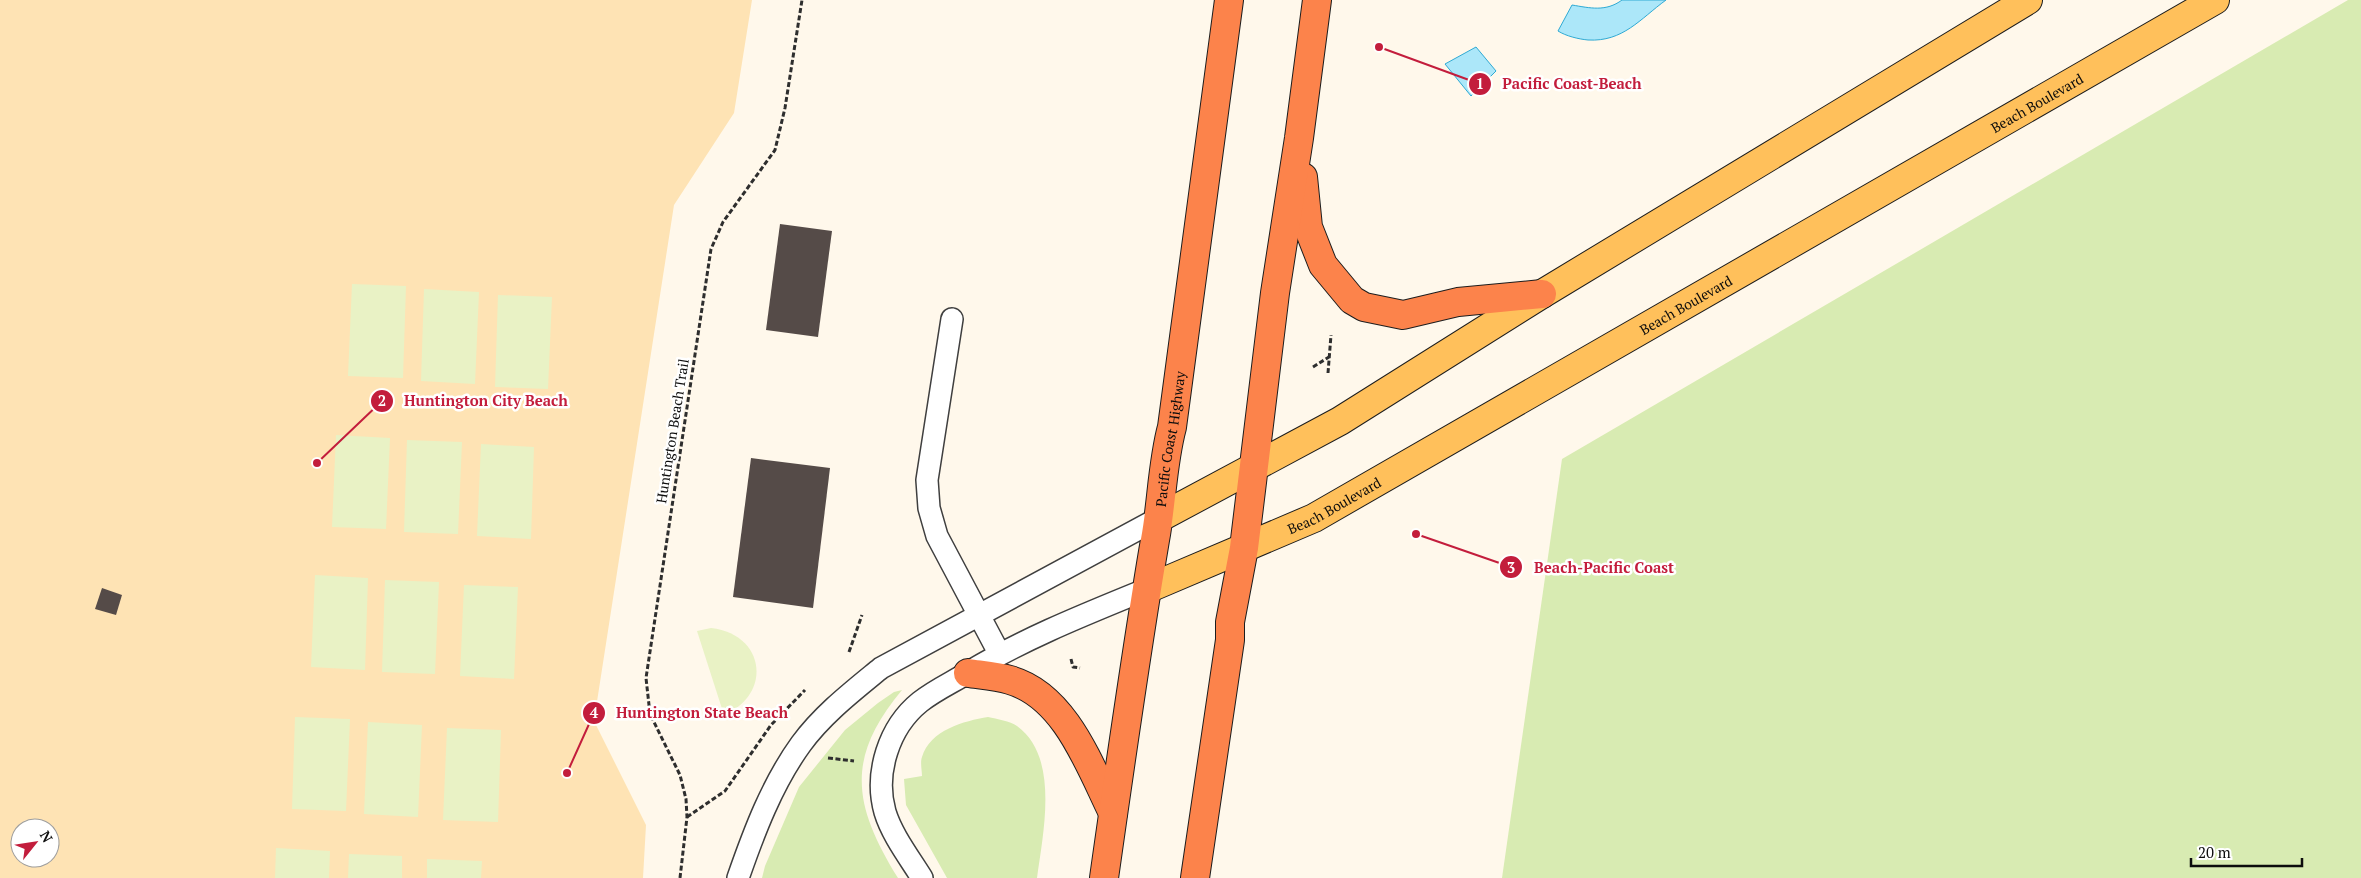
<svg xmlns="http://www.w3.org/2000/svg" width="2361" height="878" font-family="'PT Serif',serif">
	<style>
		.green { fill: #d8ebb2 }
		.sand { fill: #fee3b4; fill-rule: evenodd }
		.pitch { fill: #e9f2c5 }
		.water { fill: #ace7f9; stroke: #2faad4 }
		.building { fill: #554b48 }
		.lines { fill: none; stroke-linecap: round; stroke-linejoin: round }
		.lane-casing { stroke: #3f3f3f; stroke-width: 24 }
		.primary-casing { stroke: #1d1d1d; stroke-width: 30 }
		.highway-casing { stroke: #1d1d1d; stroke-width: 30 }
		.path { stroke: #2e2e2e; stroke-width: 3; stroke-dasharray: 5 2.5; stroke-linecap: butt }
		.lane { stroke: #fff; stroke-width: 21 }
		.primary { stroke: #ffc05b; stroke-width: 28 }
		.highway { stroke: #fc834b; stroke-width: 28 }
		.labels { text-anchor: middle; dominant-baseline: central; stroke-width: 5; stroke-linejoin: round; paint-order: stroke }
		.street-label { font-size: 14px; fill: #0c0c0c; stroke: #fff }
		.leader { fill: none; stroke: #c31d3c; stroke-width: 2 }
		.callout-dot { fill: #c31d3c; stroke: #fff; stroke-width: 2 }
		.mark-label { font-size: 15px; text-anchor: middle; font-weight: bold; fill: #fff }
		.callout-label { font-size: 15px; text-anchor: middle; font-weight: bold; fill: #c31d3c; stroke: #fff; stroke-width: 5; stroke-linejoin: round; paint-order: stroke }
	</style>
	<rect width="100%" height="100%" fill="#fff8eb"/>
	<g class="green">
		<path d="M2348,0H2361V878H1502L1562,459Z"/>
		<path d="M902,690C845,758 853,805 898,878H762L765,866L799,787L845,730L878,703L894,692Z"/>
		<path d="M988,717C997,719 1010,721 1017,726C1060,757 1043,833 1037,878H947L906,805L904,779L922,776C922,771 920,762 922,757C930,730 964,721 988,717Z"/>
	</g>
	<path class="sand" d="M0,0H752L734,113L674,205L594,721L646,825L643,878H0ZM20,828H50V858H20Z"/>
	<g class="pitch">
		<path d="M352,284L406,286L403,378L348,376Z"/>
		<path d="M424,289L479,292L475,384L421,381Z"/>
		<path d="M498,295L552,297L548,389L495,387Z"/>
		<path d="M336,435L390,438L386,529L332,527Z"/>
		<path d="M407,440L462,442L458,534L404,532Z"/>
		<path d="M481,444L534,447L531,539L477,536Z"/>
		<path d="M315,575L368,578L365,670L311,667Z"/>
		<path d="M385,580L439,582L435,674L382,672Z"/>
		<path d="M464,585L518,587L514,679L460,676Z"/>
		<path d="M711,628C765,634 773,694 724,715L697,631Z"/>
		<path d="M295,717L350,719L346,811L292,809Z"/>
		<path d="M368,722L422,725L418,817L364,814Z"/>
		<path d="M447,728L501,730L498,822L443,820Z"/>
		<path d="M276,848L330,851L329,878H275Z"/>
		<path d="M349,854L402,856V878H348Z"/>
		<path d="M427,859L482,861L481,878H427Z"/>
	</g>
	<g class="water">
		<path d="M1622,0H1666C1640,19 1623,42 1588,40C1578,39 1566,36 1558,31L1572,5C1590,8 1606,12 1622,0Z"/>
		<path d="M1476,47L1496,71L1471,96L1445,64Z"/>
	</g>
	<g class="building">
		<path d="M780,224L832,231L818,337L766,330Z"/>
		<path d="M751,458L830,468L813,608L733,597Z"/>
		<path d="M102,588L122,595L116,615L95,609Z"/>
	</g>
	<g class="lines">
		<g class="lane-casing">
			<g id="lane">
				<path d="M952,319L927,480L929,508L937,536L999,653"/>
				<path d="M738,878C754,832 772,784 801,744C823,714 853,691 881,668L1159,518"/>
				<path d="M922,878C909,857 892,835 885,812C874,773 889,727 920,702C935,690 953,682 969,672C1025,638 1086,614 1147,589"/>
			</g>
		</g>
		<g class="primary-casing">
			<g id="primary">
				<path d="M1159,518L1340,421L1542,294L2028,0"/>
				<path id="s1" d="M1147,589L1314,518L2215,0"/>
			</g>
		</g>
		<g class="highway-casing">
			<g id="highway">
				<path d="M1303,177L1308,227L1323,265L1352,300L1364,307L1403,315L1458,302L1542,294"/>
				<path d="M968,673C982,675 997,676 1010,680C1066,696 1090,767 1113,813"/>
				<path id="s2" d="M1104,878C1120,765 1136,652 1155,540C1162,503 1162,464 1172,427L1229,0"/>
				<path d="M1195,878L1230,640V622L1244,548L1275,293L1299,138L1317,0"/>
			</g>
		</g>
		<g class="path">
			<path d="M1313,367L1329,357"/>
			<path d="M1328,373L1331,335"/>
			<path d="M849,652L862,615"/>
			<path d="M1071,659L1073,667L1080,668"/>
			<path d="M828,758L854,761"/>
			<path d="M687,817L725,791L771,725L805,690"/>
			<path d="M680,878L687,817L686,799L680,775L650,714L646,678L711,249L723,222L775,150L785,108L802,0"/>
		</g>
		<use href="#lane" class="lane"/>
		<use href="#primary" class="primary"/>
		<use href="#highway" class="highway"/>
	</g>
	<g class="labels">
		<g class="street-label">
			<text stroke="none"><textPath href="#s1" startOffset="1015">Beach Boulevard</textPath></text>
			<text stroke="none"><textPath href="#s1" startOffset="610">Beach Boulevard</textPath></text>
			<text transform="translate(672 431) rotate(-81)">Huntington Beach Trail</text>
			<text stroke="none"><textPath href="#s2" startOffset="444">Pacific Coast Highway</textPath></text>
			<text stroke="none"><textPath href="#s1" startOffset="205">Beach Boulevard</textPath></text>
		</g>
	</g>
	<path class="leader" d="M1379 47L1480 84M317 463L382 401M1416 534L1511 567M567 773L594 713"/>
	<g class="callout-dot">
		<circle cx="1379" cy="47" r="5"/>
		<circle cx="317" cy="463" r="5"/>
		<circle cx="1416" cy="534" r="5"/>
		<circle cx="567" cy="773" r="5"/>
		<circle cx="1480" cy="84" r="12"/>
		<circle cx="382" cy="401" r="12"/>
		<circle cx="1511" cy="567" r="12"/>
		<circle cx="594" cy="713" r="12"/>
	</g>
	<g class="mark-label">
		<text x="1480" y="89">1</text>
		<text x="382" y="406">2</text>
		<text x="1511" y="573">3</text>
		<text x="594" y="718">4</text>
	</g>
	<g class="callout-label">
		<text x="1572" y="89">Pacific Coast-Beach</text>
		<text x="486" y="406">Huntington City Beach</text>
		<text x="1604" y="573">Beach-Pacific Coast</text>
		<text x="702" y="718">Huntington State Beach</text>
	</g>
	<g transform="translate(35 843) rotate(60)"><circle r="24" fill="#ffffff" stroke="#9e9e9e"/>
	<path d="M0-4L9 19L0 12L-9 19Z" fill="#c31d3c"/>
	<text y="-8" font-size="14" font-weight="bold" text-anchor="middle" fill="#0c0c0c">N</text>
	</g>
	<path d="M2191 858v8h111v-8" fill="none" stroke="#0c0c0c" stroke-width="2.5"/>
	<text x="2198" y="858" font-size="15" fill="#0c0c0c" stroke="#ffffff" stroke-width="4" paint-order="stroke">20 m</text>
</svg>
